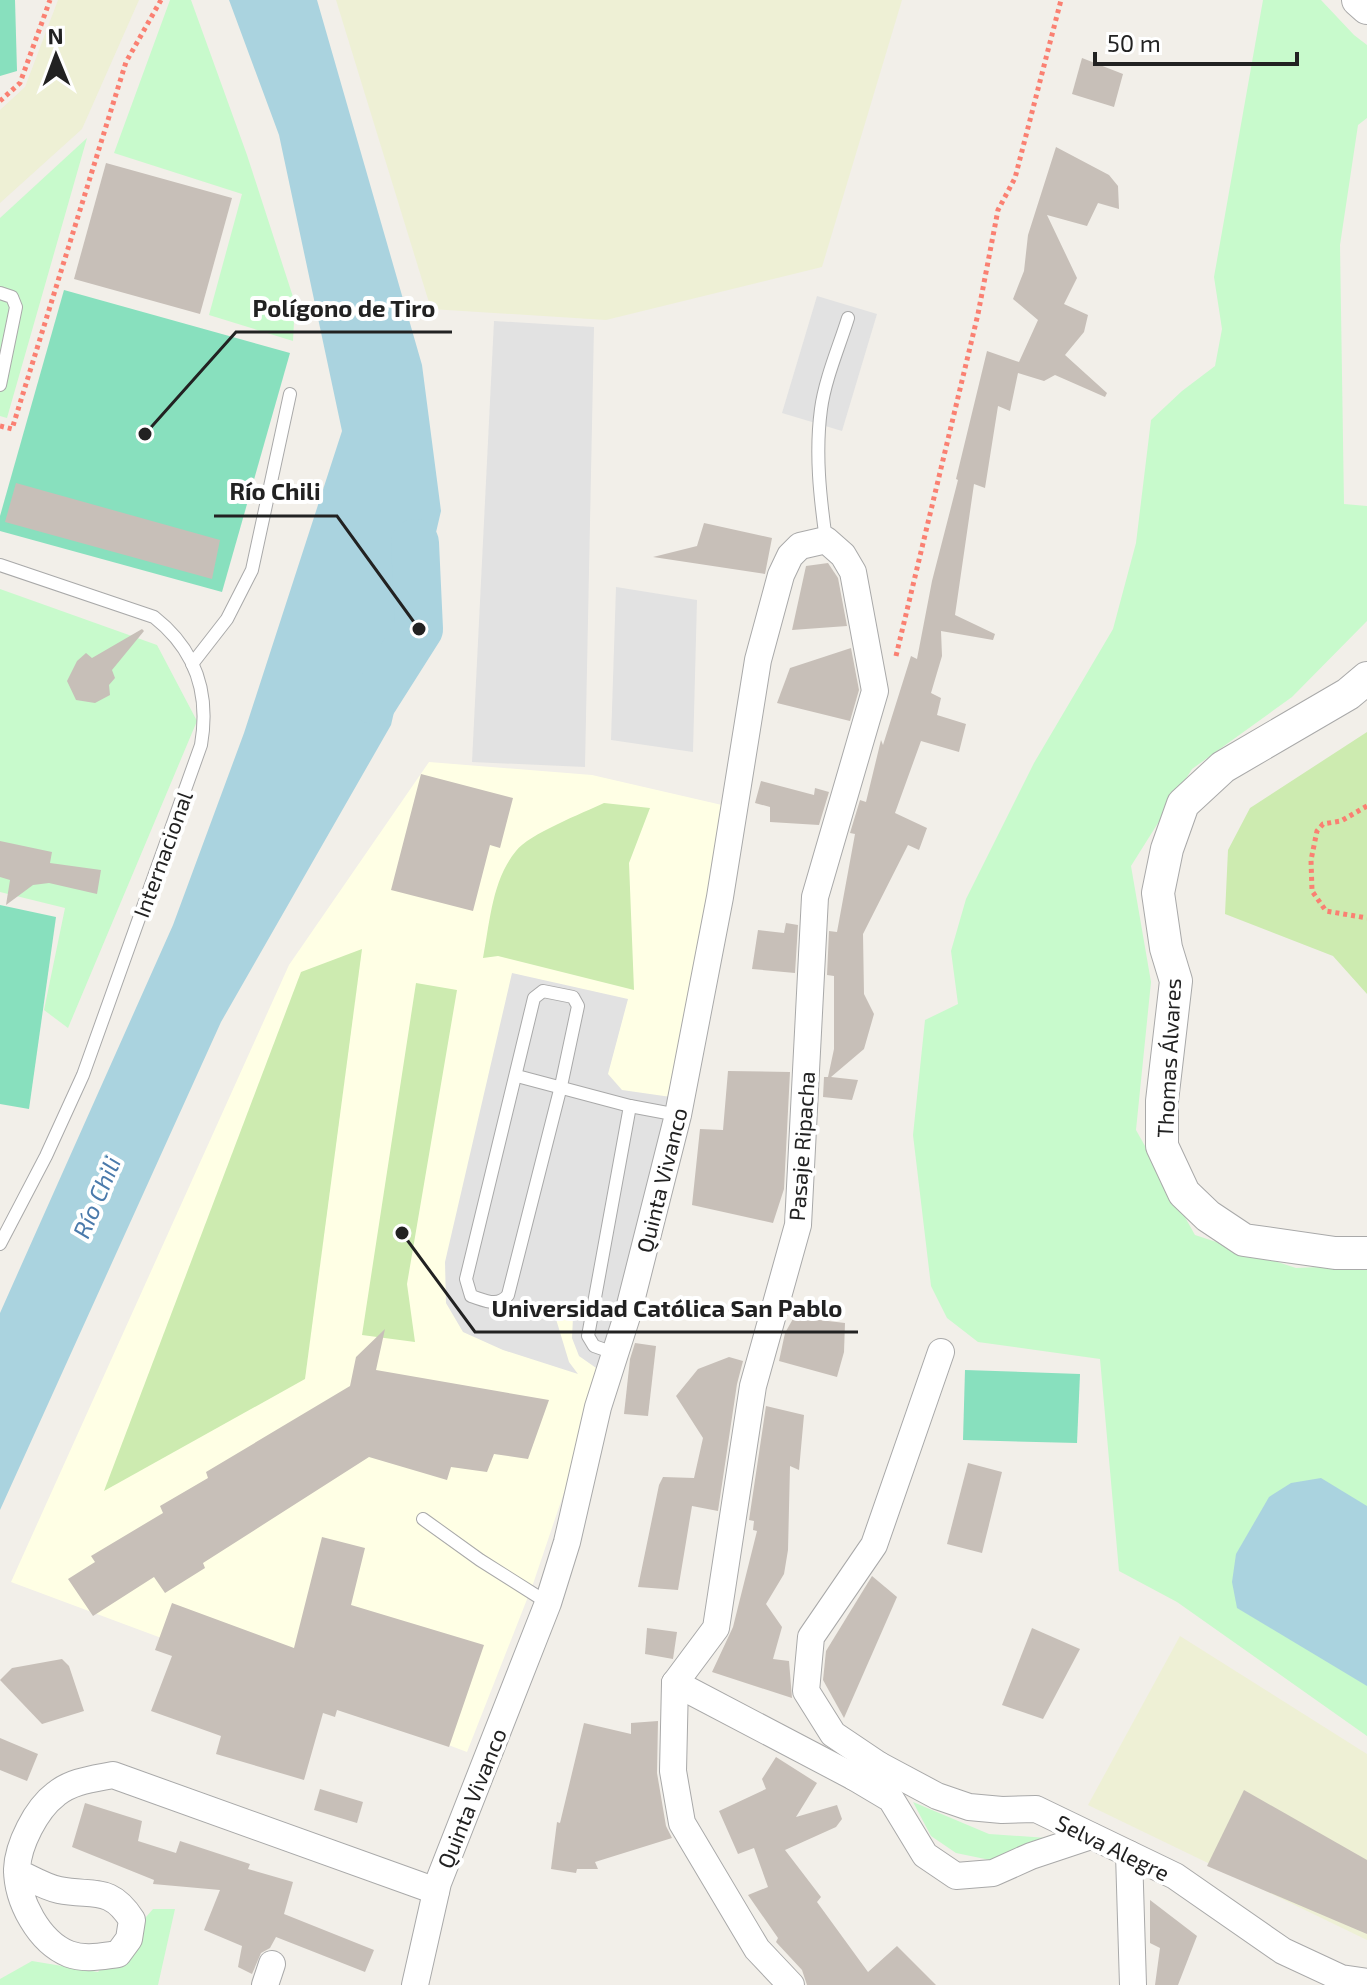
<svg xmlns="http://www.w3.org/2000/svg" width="1367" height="1985" font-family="'Exo 2',sans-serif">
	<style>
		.education { fill: #ffffe5 }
		.farmland { fill: #eef0d5 }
		.grass { fill: #cdebb0 }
		.park { fill: #c8facc }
		.pitch { fill: #88e0be }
		.parking { fill: #e2e2e2 }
		.water { fill: #aad3df }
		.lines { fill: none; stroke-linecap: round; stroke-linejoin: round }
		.river { stroke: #aad3df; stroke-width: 48 }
		.building { fill: #c7bfb8 }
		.service-casing { stroke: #a9a9a9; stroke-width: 14 }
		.minor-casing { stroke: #a9a9a9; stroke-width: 28 }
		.tertiary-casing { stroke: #a9a9a9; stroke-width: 34 }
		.path { stroke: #fa8072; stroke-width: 5; stroke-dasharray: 4 4; stroke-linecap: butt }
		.service { stroke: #fff; stroke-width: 12 }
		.minor { stroke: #fff; stroke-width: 26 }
		.tertiary { stroke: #fff; stroke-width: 32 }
		.labels { text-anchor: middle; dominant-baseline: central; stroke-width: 8; stroke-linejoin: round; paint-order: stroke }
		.street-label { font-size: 22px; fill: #222; stroke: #fff }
		.water-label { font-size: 24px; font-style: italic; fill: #4a7aab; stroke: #fff }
		.leader { fill: none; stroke: #222; stroke-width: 3 }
		.callout-dot { fill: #222; stroke: #fff; stroke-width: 3 }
		.callout-label { font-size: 24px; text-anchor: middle; font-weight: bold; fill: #222; stroke: #fff; stroke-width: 8; stroke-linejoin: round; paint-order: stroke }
	</style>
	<rect width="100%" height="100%" fill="#f2efe9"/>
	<path class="education" d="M429,762L592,775L722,805L699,951L671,1097L577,1454L533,1584L467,1752L11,1582L289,965Z"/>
	<g class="farmland">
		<path d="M58,0H139L82,129L0,203V110L25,87Z"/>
		<path d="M336,0H902L822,267L606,320L431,309Z"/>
		<path d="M1180,1636L1367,1754V1940L1088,1805Z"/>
	</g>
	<g class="grass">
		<path d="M1367,732V994L1333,956L1225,914L1228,850L1250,808Z"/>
		<path d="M604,803L650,808L629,863L634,990L498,956L483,958C490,922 492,880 516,851C529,834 583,813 604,803Z"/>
		<path d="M362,949L305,1379L104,1491L301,972Z"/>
		<path d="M416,983L457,990L407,1284L415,1342L362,1335Z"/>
	</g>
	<g class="park">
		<path d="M170,0H191L247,155L295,303L293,341L209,315L242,194L114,153Z"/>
		<path d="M1263,0H1321L1354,35L1367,45V118L1358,125L1340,245L1344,504L1367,506V621L1292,697L1192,769L1131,866L1151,982L1136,1130L1195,1235L1296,1268L1367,1265V1736L1177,1602L1119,1571L1100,1359L978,1342L947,1318L931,1286L913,1135L925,1020L958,1004L951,951L966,899L1034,763L1113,629L1136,543L1151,420L1182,391L1215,366L1222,329L1214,277Z"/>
		<path d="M87,138L7,418L0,416V218Z"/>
		<path d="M0,589L157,645L197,721L68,1028L44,1010L65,908L0,892Z"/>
		<path d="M913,1802L989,1834L1047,1838L990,1860L956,1853L931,1836Z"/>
		<path d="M153,1909H175L158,1985H0V1979L32,1961L98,1972Z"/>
	</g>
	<g class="pitch">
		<path d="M0,0H15L17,71L0,76Z"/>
		<path d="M64,290L290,353L222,592L0,531V516Z"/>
		<path d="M0,905L56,917L29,1109L0,1104Z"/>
		<path d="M965,1370L1080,1374L1077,1443L963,1440Z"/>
	</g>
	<g class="parking">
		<path d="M817,296L877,314L842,431L782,413Z"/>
		<path d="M494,321L594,327L585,767L472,762Z"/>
		<path d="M616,587L697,600L693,752L611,740Z"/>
		<path d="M512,973L628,999L608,1074L622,1090L671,1097L599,1370L579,1356L572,1338L573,1317L565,1313L556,1319L569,1362L578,1374L503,1350L463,1332L446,1303L445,1262Z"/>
	</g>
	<g class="water">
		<path d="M229,0H317L422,365L441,511L391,725L221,1022L0,1510V1313L173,925L244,733L342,431L279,135Z"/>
		<path d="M1321,1478L1367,1506V1686L1237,1608L1232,1582L1236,1554L1269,1497L1291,1483Z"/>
	</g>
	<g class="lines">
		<path class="river" d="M374,700L419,629L415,543"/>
	</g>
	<g class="building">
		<path d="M1082,58L1123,74L1114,107L1072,94Z"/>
		<path d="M1056,147L1109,175L1118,186L1119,209L1098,203L1087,226L1047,215L1077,278L1064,304L1088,315L1084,332L1065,355L1107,393L1105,397L1055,375L1044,381L1018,373L1010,411L998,406L985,488L974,484L955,615L995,634L993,640L941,631L942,656L931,693L941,698L937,715L966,724L959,752L921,741L895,813L927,828L919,850L908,845L863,934L864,994L874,1014L864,1049L831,1077L858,1080L852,1100L823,1097L824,1077H828L834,1049V976L827,975L829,931L837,932L855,834L850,833L860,800L866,802L881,740L883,745L911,656L917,659L932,581L958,480L956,479L987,351L1019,362L1038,320L1013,299L1024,271L1028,235Z"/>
		<path d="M106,163L232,198L200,314L74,279Z"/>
		<path d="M16,483L220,540L212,579L5,522Z"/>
		<path d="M704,523L772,538L765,574L653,557L697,546Z"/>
		<path d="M828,563L838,578L847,626L792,630L806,566Z"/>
		<path d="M142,629L144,631L112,670L115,678L109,685L110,695L95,703L76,700L67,681L77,661L86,653L92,658Z"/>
		<path d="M851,648L859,690L850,721L777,703L790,668Z"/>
		<path d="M421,774L513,798L500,848L490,845L473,911L391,890Z"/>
		<path d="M761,781L814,795L815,788L829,792L819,825L770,822V807L755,803Z"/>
		<path d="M0,841L52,852L50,863L101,870L97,894L49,883L33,885L6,905L10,880L0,877Z"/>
		<path d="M786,923L798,925L795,973L752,969L758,930L784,933Z"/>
		<path d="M728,1071L790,1072L784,1189L773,1223L692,1205L700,1129L723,1130Z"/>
		<path d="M794,1317L845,1323L844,1352L837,1377L779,1361L785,1333Z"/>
		<path d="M385,1329L376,1370L549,1400L528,1459L494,1454L487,1472L451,1467L447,1480L369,1457L203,1563L205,1568L165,1593L154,1577L93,1616L68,1579L95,1562L91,1556L163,1513L160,1506L208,1478L206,1472L350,1386L356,1357Z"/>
		<path d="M635,1343L656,1346L648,1416L624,1414L630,1359Z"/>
		<path d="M729,1357L743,1361L737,1384L718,1511L692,1506L678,1590L638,1587L659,1485L663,1477L694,1478L703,1438L676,1396L698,1369Z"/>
		<path d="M766,1406L804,1415L799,1470L790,1466L788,1550L784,1574L766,1604L782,1627L773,1659L789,1661L792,1698L712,1672L733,1627L757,1531L753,1530L754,1521L749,1520Z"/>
		<path d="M968,1463L1002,1472L982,1553L947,1544Z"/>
		<path d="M322,1537L365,1548L351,1605L484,1645L449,1747L337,1710L335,1717L323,1713L304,1780L216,1754L221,1736L151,1711L172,1656L155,1650L172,1603L294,1648Z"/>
		<path d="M872,1576L897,1597L844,1718L823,1680L826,1651Z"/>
		<path d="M647,1628L677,1632L673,1659L645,1654Z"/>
		<path d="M1032,1628L1080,1649L1043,1719L1002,1705Z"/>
		<path d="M62,1659L69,1666L84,1711L42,1724L0,1680L12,1668Z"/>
		<path d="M658,1721L657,1773L666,1826L672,1838L595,1862L598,1869H577L576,1873L551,1869L557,1822L560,1823L584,1723L631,1734V1723Z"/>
		<path d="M0,1738L38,1754L27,1781L0,1770Z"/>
		<path d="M776,1757L817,1783L796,1817L837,1805L842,1819L836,1827L785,1850L821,1897L817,1902L868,1972L897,1946L936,1985H807L802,1970L776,1942L778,1938L748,1895L768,1887L754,1848L738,1854L719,1811L766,1789L762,1779Z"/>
		<path d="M320,1789L363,1802L357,1823L314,1810Z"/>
		<path d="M1244,1790L1367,1860V1934L1207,1866Z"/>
		<path d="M85,1803L142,1821L138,1841L176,1853L180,1841L250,1864L248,1869L293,1882L284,1914L374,1950L365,1972L276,1937L270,1948L261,1953L252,1974L238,1967L242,1946L204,1930L220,1890L153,1884L154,1880L72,1847Z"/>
		<path d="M1150,1900L1197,1936L1178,1985H1155L1160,1948L1150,1943Z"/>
	</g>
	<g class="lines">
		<g class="service-casing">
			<g id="service">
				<path d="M0,293L12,297L16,307L0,385"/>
				<path d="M826,540C820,497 815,453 821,409C825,379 839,347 848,318"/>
				<path d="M0,565L154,617C196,650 210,693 201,745L83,1075L46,1156L0,1244"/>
				<path d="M192,664L227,619L252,570L290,394"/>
				<path d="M543,991L573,997L578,1006L561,1086L508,1295C498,1308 484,1300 471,1296L466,1279L534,998Z"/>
				<path d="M517,1076L630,1106L678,1115"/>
				<path d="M614,1353L594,1346L588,1336L630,1106"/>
				<path d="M423,1519L480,1560L548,1603"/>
			</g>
		</g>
		<g class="minor-casing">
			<g id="minor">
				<path d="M675,1683L854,1777L879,1765L937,1796L969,1807L1002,1810L1036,1809L1175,1876L1283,1951L1341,1978L1367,1982"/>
				<path d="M675,1683L673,1771L682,1823L757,1949L791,1985"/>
				<path d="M879,1765L833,1734L806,1691L811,1637L874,1545L941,1352"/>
				<path d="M854,1777L891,1799L925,1855L956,1876L993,1873L1031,1856L1091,1836"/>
				<path d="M1129,1854L1133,1985"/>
				<path d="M17,1872C30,1878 45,1887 59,1890C93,1897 110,1885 132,1920L129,1939L118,1954C102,1956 85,1960 69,1954C39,1942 17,1901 17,1869C18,1845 36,1809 56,1794C72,1781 93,1779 113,1775L436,1891"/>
				<path d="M265,1985L272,1964"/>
				<path d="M415,1985L438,1883L548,1603L567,1542L598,1407L628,1313L678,1115L720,897L758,660L781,575L790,556L800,546L826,540L843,555L853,572L875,691L815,897L798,1225L753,1386L716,1628L675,1683"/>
			</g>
		</g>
		<g class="tertiary-casing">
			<g id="tertiary">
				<path d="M1358,0L1367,8"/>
				<path d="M1367,678L1348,694L1223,767L1183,804L1167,849L1158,893L1166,948L1176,981L1162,1101V1146L1184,1193L1208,1216L1244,1240L1335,1253H1367"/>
			</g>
		</g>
		<g class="path">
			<path d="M0,101L20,83L50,0"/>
			<path d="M0,426L12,429L126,62L161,0"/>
			<path d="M896,656L978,314L998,210L1015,178L1061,0"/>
			<path d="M1367,806L1341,821L1323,824L1317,831L1311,860L1312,891L1326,911L1367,918"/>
		</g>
		<use href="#service" class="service"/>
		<use href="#minor" class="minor"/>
		<use href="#tertiary" class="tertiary"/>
	</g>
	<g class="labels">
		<g class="street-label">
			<text transform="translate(162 854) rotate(-70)">Internacional</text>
			<text transform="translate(1168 1058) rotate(-87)">Thomas Álvares</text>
			<text transform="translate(801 1146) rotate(-86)">Pasaje Ripacha</text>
			<text transform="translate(661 1180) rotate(-76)">Quinta Vivanco</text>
			<text transform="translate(471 1798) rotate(-68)">Quinta Vivanco</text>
			<text transform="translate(1113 1847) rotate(26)">Selva Alegre</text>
		</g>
		<g class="water-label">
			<text transform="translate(96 1197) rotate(-67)">Río Chili</text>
		</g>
	</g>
	<path class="leader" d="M145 434L236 332H452M419 629L337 516H214M402 1233L475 1332H858"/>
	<g class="callout-dot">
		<circle cx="145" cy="434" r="8"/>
		<circle cx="419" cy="629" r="8"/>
		<circle cx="402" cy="1233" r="8"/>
	</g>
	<g class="callout-label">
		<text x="344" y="317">Polígono de Tiro</text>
		<text x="275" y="500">Río Chili</text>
		<text x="667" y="1317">Universidad Católica San Pablo</text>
	</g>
	<g transform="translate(56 56) rotate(359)" stroke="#ffffff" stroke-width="6" paint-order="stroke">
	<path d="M0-6L14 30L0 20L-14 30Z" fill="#222222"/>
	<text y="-12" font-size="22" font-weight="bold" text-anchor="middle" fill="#222222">N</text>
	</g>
	<path d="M1095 52v12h202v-12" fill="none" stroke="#222222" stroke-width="4"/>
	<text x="1107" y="52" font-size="24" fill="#222222" stroke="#ffffff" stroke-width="6" paint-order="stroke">50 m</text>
</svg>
